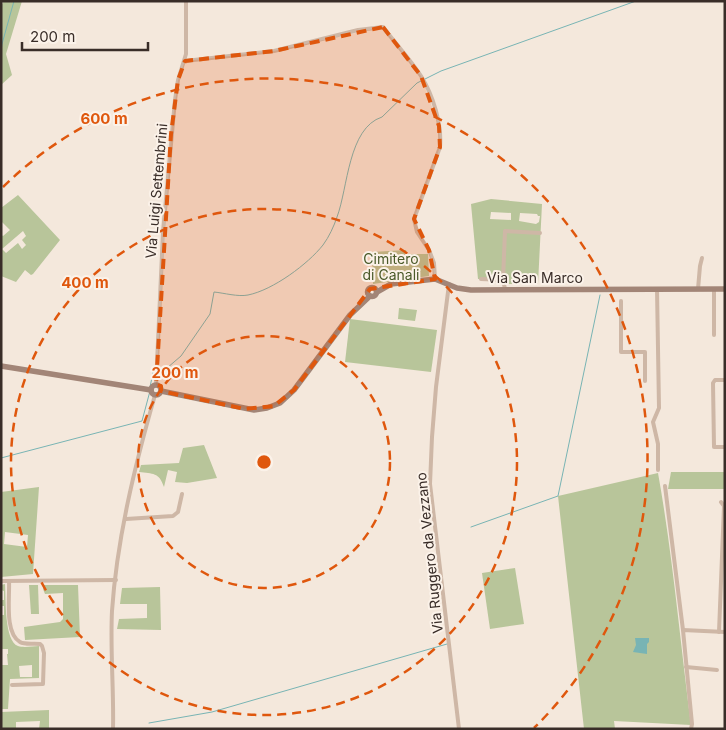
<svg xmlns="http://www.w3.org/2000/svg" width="726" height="730" font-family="Inter,sans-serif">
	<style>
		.green { fill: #b8c59a; fill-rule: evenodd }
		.water { fill: #78b4b4 }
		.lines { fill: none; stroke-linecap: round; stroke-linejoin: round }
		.stream { stroke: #78b4b4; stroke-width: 1 }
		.street { stroke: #ceb7a6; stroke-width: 4 }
		.secondary { stroke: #a28577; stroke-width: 5.5 }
		.marked { fill: #df570d; fill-opacity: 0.2; stroke: #df570d; stroke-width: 4; stroke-dasharray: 10 6; stroke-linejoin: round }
		.ring { fill: none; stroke: #df570d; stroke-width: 2.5; stroke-dasharray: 9 6 }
		.labels { text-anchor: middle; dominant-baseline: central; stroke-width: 4; stroke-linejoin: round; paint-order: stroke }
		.street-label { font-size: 14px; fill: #392d28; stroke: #fbf2e9 }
		.park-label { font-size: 14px; fill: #4a5a29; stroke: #fbf2e9 }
		.centre { fill: #df570d; stroke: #fbf2e9; stroke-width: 2.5 }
		.ring-label { font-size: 15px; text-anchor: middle; font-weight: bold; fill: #df570d; stroke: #fbf2e9; stroke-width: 4; stroke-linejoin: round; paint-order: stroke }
	</style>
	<rect width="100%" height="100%" fill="#f4e8dc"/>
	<g class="green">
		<path d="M4,1H22L6,54L12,75L1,85V6Z"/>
		<path d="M18,195L60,240L33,274L31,275L25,270L16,282L1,276V235L3,236L10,230L1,221V208ZM23,231L26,236L22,240L26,245L22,249L18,243L6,253L2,249Z"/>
		<path d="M491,199L542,204L538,284H505L503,280L478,279L471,204ZM491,212L511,213V220L490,219ZM520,213L537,214L538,216H540L539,222L536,224L519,221Z"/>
		<path d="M406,250L407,254H428L429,276L373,284L372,252Z"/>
		<path d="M399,308L417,310L415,321L398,319Z"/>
		<path d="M350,319L437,330L431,372L345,362Z"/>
		<path d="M204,445L217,478L187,483L175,482L177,472L168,470L164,487C159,472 153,474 139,472L141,465L179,463L183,448Z"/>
		<path d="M671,472H725V489H668Z"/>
		<path d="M658,473C673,557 680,641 691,725L614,721L615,729H584L558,496Z"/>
		<path d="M39,487L33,574L1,577V492ZM5,532L28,535L27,547L4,544Z"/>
		<path d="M515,568L524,624L490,629L482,573Z"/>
		<path d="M5,584C6,598 4,641 18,646C24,648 33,646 39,646V678L10,679L8,709H1V665H8L7,654H8V649H1V615H4V606H1V600H4V591L1,590V585ZM32,665V677H20L19,666Z"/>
		<path d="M29,585H38L39,614H31Z"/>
		<path d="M44,585H78L80,637L25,640L24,627L60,622L63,619V593L45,594L43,589Z"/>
		<path d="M160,587L161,630L117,629L119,619L147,618V604H120L122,588Z"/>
		<path d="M49,710V729H39L40,721L16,722V729H1V712Z"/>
	</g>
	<path class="water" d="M635,638H649V642L647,644V654L633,652L636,645Z"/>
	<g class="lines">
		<g class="stream">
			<path d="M1,51L2,44L14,1"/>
			<path d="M150,387L154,368H167L181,356L210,314L214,292C224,293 238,297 248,295C273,290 308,264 323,245C329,237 334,226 337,217C348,188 348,128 382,117L417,83L441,71L636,1"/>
			<path d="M1,458L142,421L150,391"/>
			<path d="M471,527L558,496L600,295"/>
			<path d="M149,723L212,712L447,644"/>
		</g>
		<g class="street">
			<path d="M185,61L274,51L358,30L383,27C395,43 410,59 421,76C433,95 442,124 440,147L414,219L417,232L429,250L434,263L435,279"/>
			<path d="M481,279L503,280L505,289"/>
			<path d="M503,280L505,231L540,233"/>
			<path d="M449,284L436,387L432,437L430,484L459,729"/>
			<path d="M657,289L659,408L653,422L658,444V470"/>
			<path d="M698,289L700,266L702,258"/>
			<path d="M714,289V335"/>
			<path d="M621,301V352H645V381"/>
			<path d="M725,380H715L713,383L714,447H725"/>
			<path d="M156,385L163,232L175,100L178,80L186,54V1"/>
			<path d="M665,486L683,630"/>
			<path d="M126,519L173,516L178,512L182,494"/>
			<path d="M1,581L116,580"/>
			<path d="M9,581C10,596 4,633 20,642C25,645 34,643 40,644L42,646L44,653L43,684L12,685"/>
			<path d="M719,632L724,506L721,502"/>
			<path d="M686,667L717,670"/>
			<path d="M113,729C114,690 110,650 112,611C117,538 135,465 155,395"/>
			<path d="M691,729L692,724L683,630L725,632"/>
		</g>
		<g class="secondary">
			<circle cx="372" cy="292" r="4.5"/>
			<path d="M377,292L391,284L435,279L457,288L471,290L725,289"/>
			<path d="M1,366L151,390"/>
			<circle cx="156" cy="390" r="5"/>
			<path d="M161,391L254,410L267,408L280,403L294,390L350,315L370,296"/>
		</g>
	</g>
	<path class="marked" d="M383,27L421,76L439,126L440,147L414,219L429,250L435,279L370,289L294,390L274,406L245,409L161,391V386L156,385L171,134L178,80L185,61L274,51Z"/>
	<g class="ring">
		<circle cx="264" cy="462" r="126"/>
		<circle cx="264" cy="462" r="253"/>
		<path d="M3 187A379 379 0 0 1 534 728"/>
	</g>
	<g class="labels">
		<g class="street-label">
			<text transform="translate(156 191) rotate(-85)">Via Luigi Settembrini</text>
			<text x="535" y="277">Via San Marco</text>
			<text transform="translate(429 553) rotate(-96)">Via Ruggero da Vezzano</text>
		</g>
		<g class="park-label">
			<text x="391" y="258">Cimitero<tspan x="391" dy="16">di Canali</tspan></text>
		</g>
	</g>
	<circle cx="264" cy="462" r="8" class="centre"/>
	<g class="ring-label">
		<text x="104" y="124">600 m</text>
		<text x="85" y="288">400 m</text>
		<text x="175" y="378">200 m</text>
	</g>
	<rect width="726" height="730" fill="none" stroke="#392d28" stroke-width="5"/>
	<path d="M22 42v8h126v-8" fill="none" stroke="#392d28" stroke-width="2.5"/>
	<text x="30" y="42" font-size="15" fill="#392d28" stroke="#fbf2e9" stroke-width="4" paint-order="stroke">200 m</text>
</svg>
